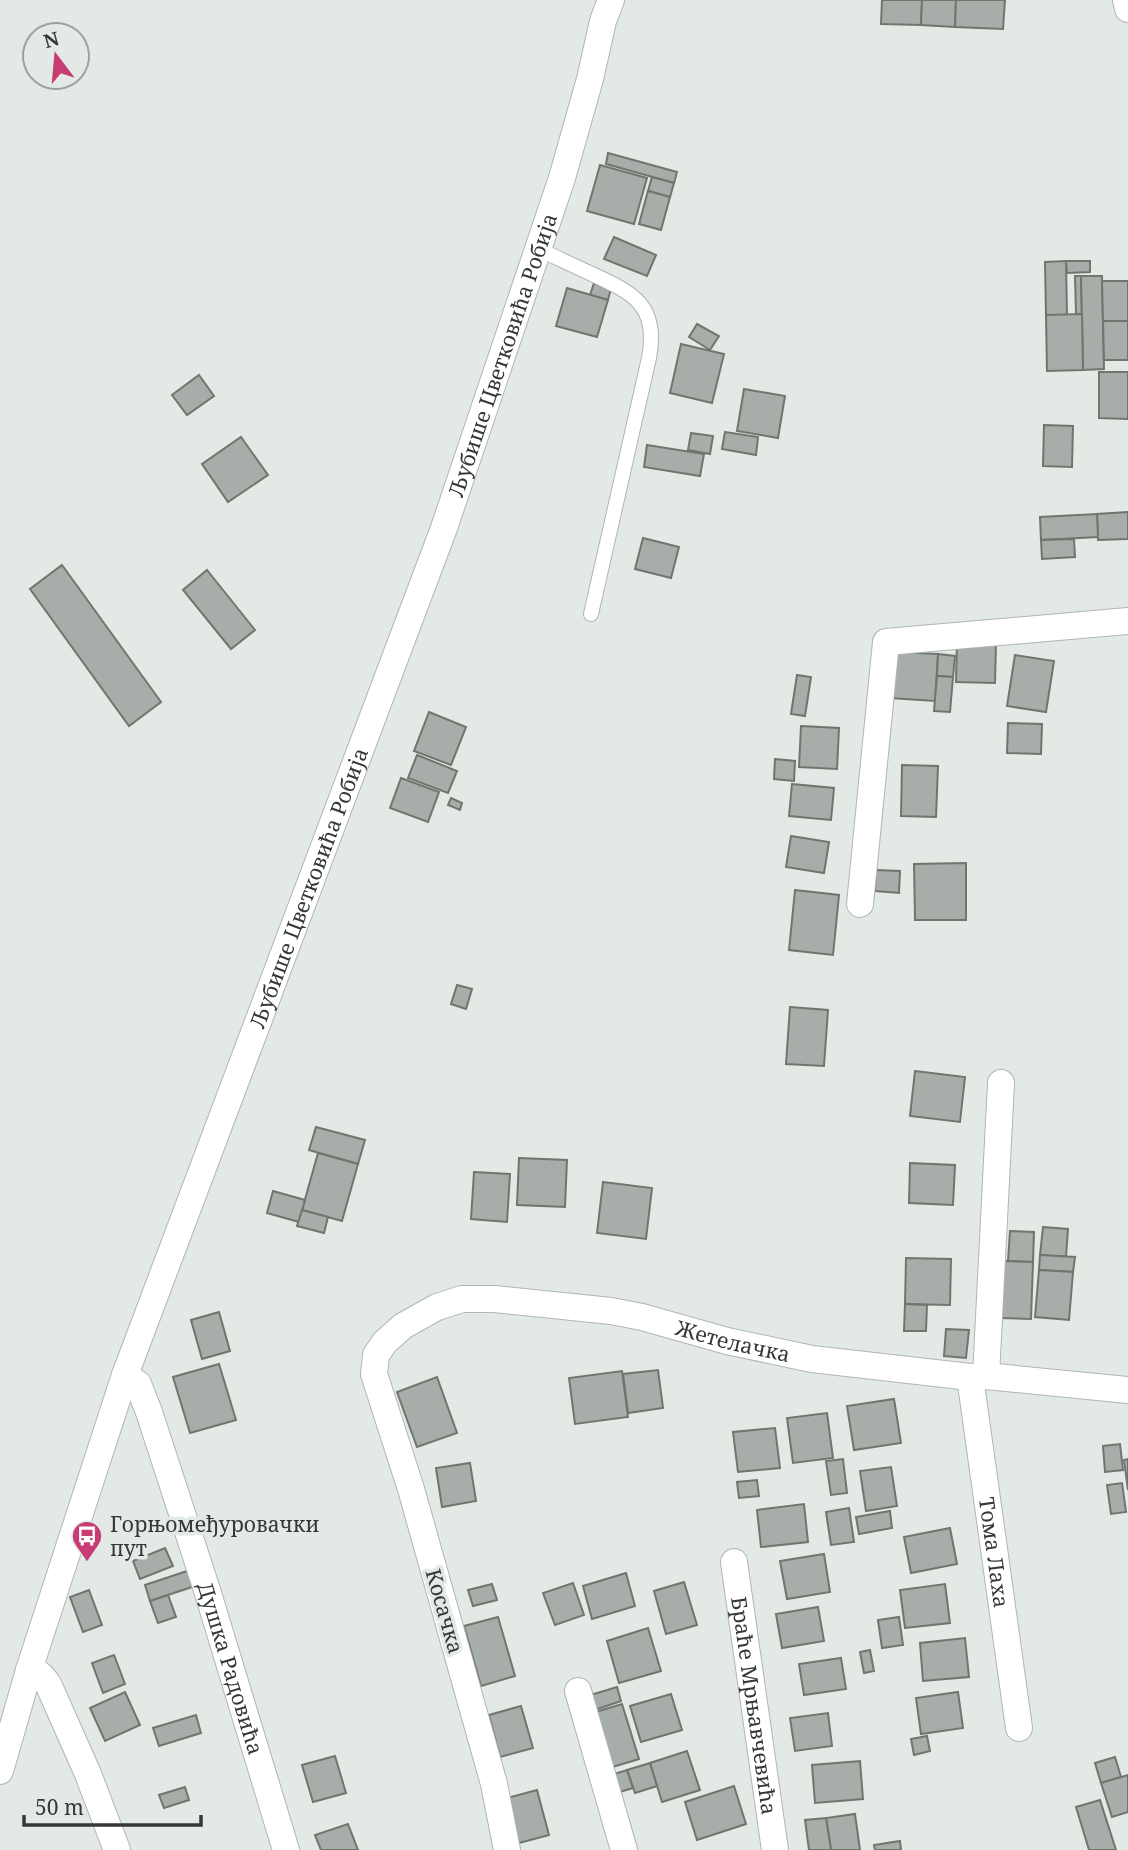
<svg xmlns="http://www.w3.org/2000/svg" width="1128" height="1850" font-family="'Noto Serif',serif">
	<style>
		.building { fill: #a7ada8; stroke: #707570; stroke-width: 2 }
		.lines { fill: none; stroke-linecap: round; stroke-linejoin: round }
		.lane-casing { stroke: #b0b6b1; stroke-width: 16 }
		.street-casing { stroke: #b0b6b1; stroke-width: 28 }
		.lane { stroke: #fff; stroke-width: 14 }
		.street { stroke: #fff; stroke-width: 26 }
		.labels { text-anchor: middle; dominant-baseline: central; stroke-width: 7; stroke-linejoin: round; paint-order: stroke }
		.street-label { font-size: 21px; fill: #353836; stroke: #e3e9e4 }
		.poi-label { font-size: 21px; fill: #353836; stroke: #e3e9e4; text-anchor: start }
	</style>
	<rect width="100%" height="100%" fill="#e3e9e4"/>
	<g class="building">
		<path d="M882,0H922L921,25L881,24Z"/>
		<path d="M922,0H956L955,27L921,25Z"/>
		<path d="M956,0H1005L1003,29L955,27Z"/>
		<path d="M608,153L677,172L674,183L606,164Z"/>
		<path d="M600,165L647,178L634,224L587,211Z"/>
		<path d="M652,177L674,183L670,197L648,191Z"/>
		<path d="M648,191L670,197L661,230L639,224Z"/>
		<path d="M614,237L656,255L647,276L604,259Z"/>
		<path d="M1066,261H1090V272L1067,273Z"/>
		<path d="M1066,261L1067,315H1046L1045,262Z"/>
		<path d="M1075,276H1081L1082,314H1076Z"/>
		<path d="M1081,276H1102L1104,369L1083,370Z"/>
		<path d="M1102,281H1128V321H1103Z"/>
		<path d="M594,283L611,288L608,300L590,295Z"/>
		<path d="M567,288L608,300L597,337L556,326Z"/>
		<path d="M1082,314L1083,370L1047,371L1046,315Z"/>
		<path d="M1103,321H1128V360H1104Z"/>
		<path d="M697,324L719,336L710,350L689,337Z"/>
		<path d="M681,344L724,354L712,403L670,393Z"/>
		<path d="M1099,372H1128V419L1099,418Z"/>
		<path d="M199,375L214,396L187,415L172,395Z"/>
		<path d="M744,389L785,396L778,438L737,431Z"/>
		<path d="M1044,425L1073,426L1072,467L1043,466Z"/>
		<path d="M725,432L758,437L756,455L722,449Z"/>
		<path d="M691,433L713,436L710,454L688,450Z"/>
		<path d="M241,437L268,475L228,502L202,464Z"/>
		<path d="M647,445L704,454L700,476L644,467Z"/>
		<path d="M1128,512V539L1098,540L1097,514Z"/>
		<path d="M1097,514L1098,537L1041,540L1040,517Z"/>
		<path d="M643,538L679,547L671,578L635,569Z"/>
		<path d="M1074,539L1075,557L1042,559L1041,540Z"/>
		<path d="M62,565L161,702L129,726L30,589Z"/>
		<path d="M207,570L255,630L231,649L183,590Z"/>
		<path d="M957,641L996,642L995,683L956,682Z"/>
		<path d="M893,652L938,654L935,701L890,698Z"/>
		<path d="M938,654L955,656L953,677L937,676Z"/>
		<path d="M1015,655L1054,661L1046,712L1007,706Z"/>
		<path d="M797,675L811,677L805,716L791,714Z"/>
		<path d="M937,676L953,677L950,712L934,711Z"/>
		<path d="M429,712L466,727L451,765L414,751Z"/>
		<path d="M1008,723L1042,724L1041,754L1007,753Z"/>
		<path d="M801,726L839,728L837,769L799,767Z"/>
		<path d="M417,755L457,771L448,793L408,778Z"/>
		<path d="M775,759L795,761L794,781L774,779Z"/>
		<path d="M902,765L938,766L936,817L901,816Z"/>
		<path d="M401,778L439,792L428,822L390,808Z"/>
		<path d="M792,784L834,788L831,820L789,816Z"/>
		<path d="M451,798L462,803L460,810L448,805Z"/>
		<path d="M791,836L829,842L824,873L786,867Z"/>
		<path d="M966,863V920H915L914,864Z"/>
		<path d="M876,870L900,871L899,893L875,891Z"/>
		<path d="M795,890L839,895L833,955L789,950Z"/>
		<path d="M457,985L472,989L466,1009L451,1004Z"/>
		<path d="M790,1007L828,1010L824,1066L786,1064Z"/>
		<path d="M915,1071L965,1077L960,1122L910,1116Z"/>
		<path d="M316,1127L365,1140L358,1164L309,1150Z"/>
		<path d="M318,1153L358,1164L342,1221L302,1210Z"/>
		<path d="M519,1158L567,1160L565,1207L517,1205Z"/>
		<path d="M910,1163L955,1165L953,1205L909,1203Z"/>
		<path d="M474,1172L510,1174L507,1222L471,1219Z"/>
		<path d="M603,1182L652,1188L646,1239L597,1233Z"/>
		<path d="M273,1191L305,1200L299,1222L267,1213Z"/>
		<path d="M302,1210L328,1217L324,1233L297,1226Z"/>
		<path d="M1043,1227L1068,1229L1066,1257L1040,1255Z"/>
		<path d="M1010,1231L1034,1232L1033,1262L1008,1261Z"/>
		<path d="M1040,1255L1075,1257L1073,1272L1039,1270Z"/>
		<path d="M906,1258L951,1259L950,1305L905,1304Z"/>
		<path d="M1002,1261L1033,1262L1031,1319L1000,1318Z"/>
		<path d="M1039,1270L1073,1272L1069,1320L1035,1317Z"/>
		<path d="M905,1304L927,1305L926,1331H904Z"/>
		<path d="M219,1312L230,1351L202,1359L191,1320Z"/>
		<path d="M946,1329L969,1330L966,1358L944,1356Z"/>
		<path d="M219,1364L236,1420L190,1433L173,1377Z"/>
		<path d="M658,1370L663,1408L628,1413L623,1374Z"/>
		<path d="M622,1371L628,1417L575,1424L569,1378Z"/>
		<path d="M437,1377L457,1433L417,1447L397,1392Z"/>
		<path d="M894,1399L901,1443L854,1450L847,1406Z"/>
		<path d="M827,1413L833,1458L793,1463L787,1418Z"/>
		<path d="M775,1428L780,1468L738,1472L733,1432Z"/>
		<path d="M1120,1444L1123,1470L1105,1472L1103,1446Z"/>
		<path d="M843,1459L847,1493L831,1495L826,1461Z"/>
		<path d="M1128,1459V1490L1124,1460Z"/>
		<path d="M470,1463L476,1501L442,1507L436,1468Z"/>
		<path d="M891,1467L897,1506L866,1511L860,1471Z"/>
		<path d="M757,1480L759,1496L739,1498L737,1482Z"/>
		<path d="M1122,1483L1126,1512L1111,1514L1107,1485Z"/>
		<path d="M804,1504L808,1542L761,1547L757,1510Z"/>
		<path d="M849,1508L854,1542L831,1545L826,1512Z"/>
		<path d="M890,1511L892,1528L859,1534L856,1517Z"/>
		<path d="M950,1528L957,1564L911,1573L904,1537Z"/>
		<path d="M165,1548L173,1566L140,1579L133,1561Z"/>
		<path d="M824,1554L830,1592L787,1599L780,1561Z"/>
		<path d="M193,1569L198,1585L150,1601L145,1585Z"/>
		<path d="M626,1573L635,1606L592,1619L583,1586Z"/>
		<path d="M684,1582L697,1625L666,1634L654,1591Z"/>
		<path d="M573,1583L584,1615L555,1625L543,1593Z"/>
		<path d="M492,1584L497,1600L473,1606L468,1590Z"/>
		<path d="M945,1584L950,1623L905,1628L900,1590Z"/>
		<path d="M89,1590L102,1625L83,1632L70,1597Z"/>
		<path d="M168,1595L176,1617L158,1623L150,1601Z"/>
		<path d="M818,1607L824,1641L782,1648L776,1614Z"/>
		<path d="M498,1617L515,1676L481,1686L464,1626Z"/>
		<path d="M899,1617L903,1645L882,1648L878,1620Z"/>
		<path d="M648,1628L661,1671L619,1683L607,1641Z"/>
		<path d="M965,1638L969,1677L923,1681L920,1643Z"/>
		<path d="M870,1650L874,1671L864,1673L860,1652Z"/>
		<path d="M114,1655L125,1684L103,1693L92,1663Z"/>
		<path d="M841,1658L846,1689L804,1695L799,1664Z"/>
		<path d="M617,1687L621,1701L589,1712L584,1697Z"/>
		<path d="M125,1692L140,1725L105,1741L90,1708Z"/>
		<path d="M958,1692L963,1728L921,1734L916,1698Z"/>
		<path d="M671,1694L682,1730L641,1742L630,1706Z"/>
		<path d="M622,1704L639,1759L606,1769L589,1714Z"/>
		<path d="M521,1706L533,1748L500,1757L489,1715Z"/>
		<path d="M828,1713L832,1746L795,1751L790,1718Z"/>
		<path d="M196,1715L201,1733L159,1746L153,1728Z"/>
		<path d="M927,1736L930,1751L914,1755L911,1739Z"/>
		<path d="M687,1751L700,1790L662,1802L650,1763Z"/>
		<path d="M335,1756L346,1793L313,1802L302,1765Z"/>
		<path d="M1115,1757L1121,1777L1101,1783L1095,1763Z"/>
		<path d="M860,1761L863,1799L815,1803L812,1765Z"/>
		<path d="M650,1763L657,1786L635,1793L627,1770Z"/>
		<path d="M627,1770L633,1788L613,1794L608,1776Z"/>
		<path d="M1128,1775V1812L1112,1817L1101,1783Z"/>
		<path d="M734,1786L746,1824L697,1840L685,1802Z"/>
		<path d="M185,1787L189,1800L164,1808L159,1795Z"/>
		<path d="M537,1790L549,1835L519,1843L507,1798Z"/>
		<path d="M1100,1800L1116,1850H1089L1076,1807Z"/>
		<path d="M855,1814L860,1850H831L826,1818Z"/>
		<path d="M826,1818L831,1850H809L805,1820Z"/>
		<path d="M348,1824L358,1850H321L315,1835Z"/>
		<path d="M900,1841L901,1850H875L874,1845Z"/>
	</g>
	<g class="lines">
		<g class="lane-casing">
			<path id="lane" d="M538,249C556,257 574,266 592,274C633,293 659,305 649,358L591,614"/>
		</g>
		<g class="street-casing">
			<g id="street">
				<path d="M1126,0L1128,9"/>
				<path d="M860,904L886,642L1128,621"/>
				<path id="s1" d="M125,1375L138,1384L149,1412L207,1590L286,1850"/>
				<path d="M986,1376L1001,1083"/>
				<path id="s2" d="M970,1377L1019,1728"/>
				<path id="s3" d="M734,1562L775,1850"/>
				<path d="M29,1670C39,1671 44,1678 49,1686L88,1774L117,1850"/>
				<path d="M578,1691L624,1850"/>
				<path id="s4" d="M0,1771L29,1670L125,1375L444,528L562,178L590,79L603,21L611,0"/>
				<path id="s5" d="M507,1850L494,1784L411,1489L374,1374L376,1355L385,1342L403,1326L437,1307L462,1299H494L611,1311L642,1317L727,1341L812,1359L970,1377L986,1376L1128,1390"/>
			</g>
		</g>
		<use href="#lane" class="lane"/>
		<use href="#street" class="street"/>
	</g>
	<defs>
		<g id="bus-pin" transform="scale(1.575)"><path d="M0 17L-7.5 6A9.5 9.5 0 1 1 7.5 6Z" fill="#c73c72" stroke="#e3e9e4"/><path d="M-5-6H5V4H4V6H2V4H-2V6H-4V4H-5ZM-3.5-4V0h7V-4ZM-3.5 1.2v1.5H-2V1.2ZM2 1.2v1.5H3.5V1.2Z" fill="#fff"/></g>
	</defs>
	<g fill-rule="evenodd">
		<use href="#bus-pin" x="87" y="1536"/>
	</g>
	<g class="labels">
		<g class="street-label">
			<text stroke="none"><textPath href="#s4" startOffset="1503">Љубише Цветковића Робија</textPath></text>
			<text stroke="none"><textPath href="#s4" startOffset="936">Љубише Цветковића Робија</textPath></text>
			<text stroke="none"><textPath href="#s5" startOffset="894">Жетелачка</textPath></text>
			<text stroke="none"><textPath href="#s2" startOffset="177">Тома Лаха</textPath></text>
			<text transform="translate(445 1611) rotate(74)">Косачка</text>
			<text stroke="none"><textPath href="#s1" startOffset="315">Душка Радовића</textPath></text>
			<text stroke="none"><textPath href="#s3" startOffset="145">Браће Мрњавчевића</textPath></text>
		</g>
		<g class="poi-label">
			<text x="110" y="1524">Горњомеђуровачки<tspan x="110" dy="24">пут</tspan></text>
		</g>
	</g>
	<g transform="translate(56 56) rotate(344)"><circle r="33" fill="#e3e9e4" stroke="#9da29e" stroke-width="2"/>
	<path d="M0-5L12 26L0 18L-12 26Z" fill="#c73c72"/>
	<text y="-10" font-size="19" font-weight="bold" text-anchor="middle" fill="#353836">N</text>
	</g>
	<path d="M24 1815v10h177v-10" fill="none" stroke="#353836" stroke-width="3.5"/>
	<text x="35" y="1815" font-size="21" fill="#353836" stroke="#e3e9e4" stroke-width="5" paint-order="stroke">50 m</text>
</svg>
